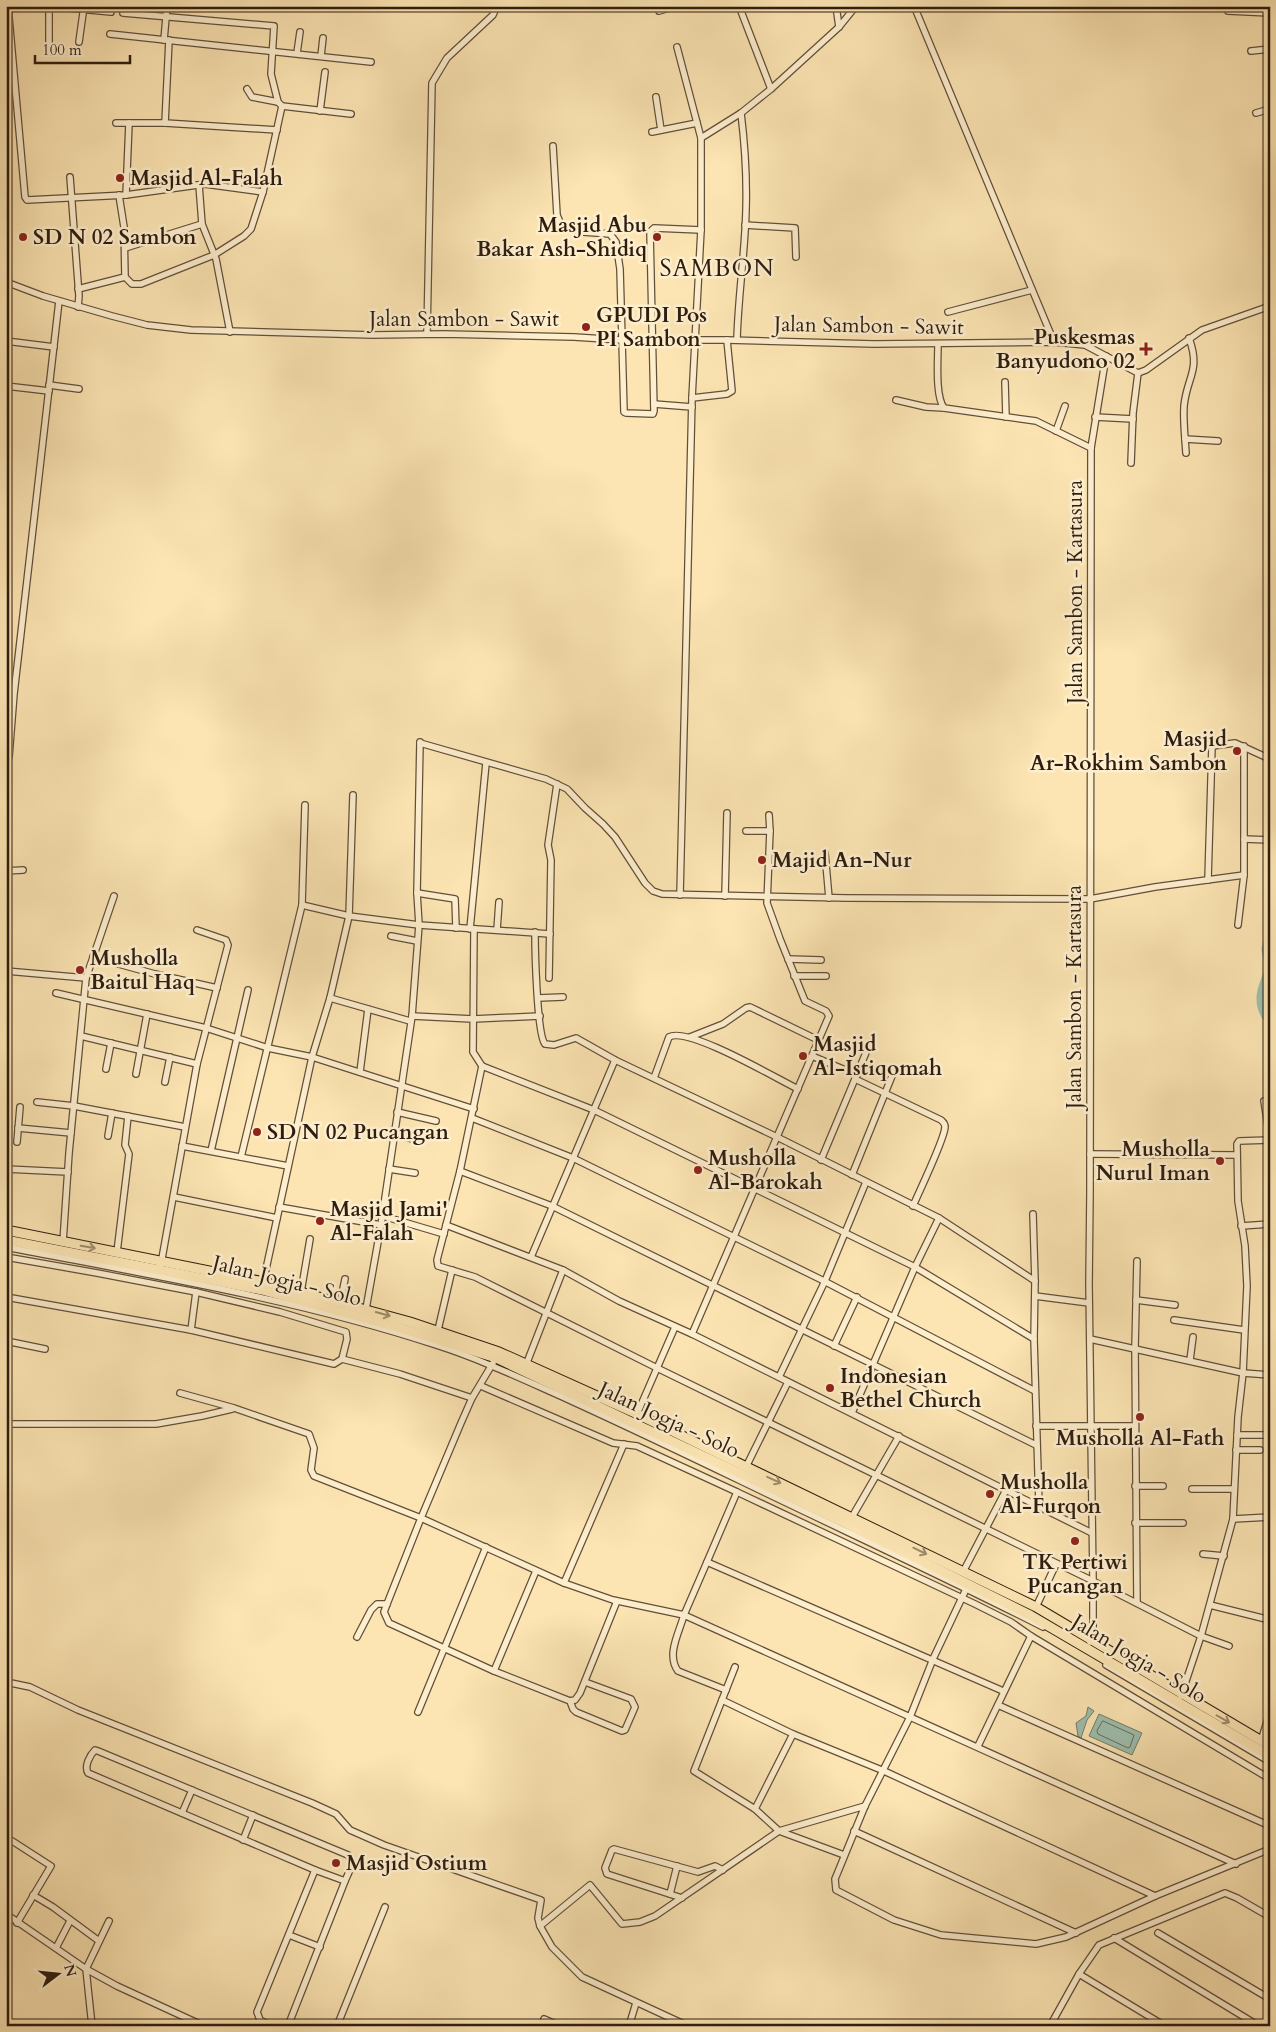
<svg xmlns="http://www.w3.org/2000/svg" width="1276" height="2032" font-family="Cardo,serif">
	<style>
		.water { fill: #9fbfae; stroke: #727e6e }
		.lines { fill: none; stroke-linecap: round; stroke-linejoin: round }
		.shore { stroke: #666e5e; stroke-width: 1 }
		.river { stroke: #9fbfae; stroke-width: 11 }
		.minor-casing { stroke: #624f38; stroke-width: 8 }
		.trunk-casing { stroke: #2e1d0f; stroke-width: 11 }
		.minor { stroke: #fdeece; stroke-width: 5.5 }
		.trunk { stroke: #fce5b3; stroke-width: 9 }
		.oneway { stroke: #9f8b69 }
		.poi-dot { fill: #8f2418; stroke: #fdeece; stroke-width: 2 }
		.labels { text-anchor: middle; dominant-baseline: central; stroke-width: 5; stroke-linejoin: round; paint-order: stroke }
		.poi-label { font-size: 21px; font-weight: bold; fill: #2e1d0f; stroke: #fdeece; text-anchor: start }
		.street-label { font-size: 21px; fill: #2e1d0f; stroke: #fdeece }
		.quarter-label { font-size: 24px; letter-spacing: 1px; fill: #2e1d0f; stroke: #fdeece }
	</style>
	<rect width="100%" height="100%" fill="#fce5b3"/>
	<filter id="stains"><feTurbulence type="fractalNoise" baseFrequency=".004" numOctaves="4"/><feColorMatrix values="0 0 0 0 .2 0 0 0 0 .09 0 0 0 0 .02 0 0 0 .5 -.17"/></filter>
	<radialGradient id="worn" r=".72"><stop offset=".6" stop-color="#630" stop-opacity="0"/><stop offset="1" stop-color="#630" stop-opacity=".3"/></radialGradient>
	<g class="water">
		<path d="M1088,1707L1094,1711L1087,1720L1081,1738L1078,1736L1076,1723L1086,1716Z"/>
		<path d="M1099,1714L1142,1733L1132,1755L1089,1736Z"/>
	</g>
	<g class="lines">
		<path class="shore" d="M1103,1721L1134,1735L1130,1747L1128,1748L1098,1734L1097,1731Z"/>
		<g class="river">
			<path d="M1270,940L1267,949L1270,963"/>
			<path d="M1267,1016C1257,1000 1264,986 1270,971"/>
		</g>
		<g class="minor-casing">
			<g id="minor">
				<path d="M8,6L25,197L27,200L126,195L205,184L263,192"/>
				<path d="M739,6L771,89"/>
				<path d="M836,6L839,27"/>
				<path d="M914,6L1054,342"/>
				<path d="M58,7L111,12"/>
				<path d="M659,11L676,6"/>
				<path d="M1228,11L1270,13"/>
				<path d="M123,13L274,26L271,74L278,102"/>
				<path d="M110,34L371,62"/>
				<path d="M164,40L167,6"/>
				<path d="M79,42L84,6"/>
				<path d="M677,47L701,138"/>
				<path d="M1251,51L1270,49"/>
				<path d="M49,52V6"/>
				<path d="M297,53L300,32"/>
				<path d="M321,56L323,38"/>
				<path d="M247,89L252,97L278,102L282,106L351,114"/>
				<path d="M656,97L661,130"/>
				<path d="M320,111L325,72"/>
				<path d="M1256,113L1270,109"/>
				<path d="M116,123H165L277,130"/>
				<path d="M165,123L169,40"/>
				<path d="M652,132L697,123"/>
				<path d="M553,146L557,215L562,227L583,232L610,234L616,242L620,269L624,412L626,413L653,414L654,411L650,232L654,228L701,230"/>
				<path d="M70,177L79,296L78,307"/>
				<path d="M199,185L202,224L216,259L230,332"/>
				<path d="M126,195L129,123"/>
				<path d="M745,225L795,228L796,257"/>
				<path d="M125,248L202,224"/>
				<path d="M125,277L132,284H141L214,255L244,236L251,229L263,192L282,106"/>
				<path d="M6,282L43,296L112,316L147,325L191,330L373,335L444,334L574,337L621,340H727L874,344L1054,342L1085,345L1138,373L1146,370L1202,330L1270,306"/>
				<path d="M78,289L125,277L124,227L119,195"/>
				<path d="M948,312L1032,290"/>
				<path d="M427,334L432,83L447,58L493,15L497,6"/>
				<path d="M737,340C738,297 745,253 746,210C747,177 745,146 741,113"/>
				<path d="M6,341L54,347"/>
				<path d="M938,344C938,360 935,396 944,408L1036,421L1091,448"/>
				<path d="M1005,382L1006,417"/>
				<path d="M49,385L79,389"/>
				<path d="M6,386L49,391"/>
				<path d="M692,398L727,394L732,391L727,340"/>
				<path d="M896,400L926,407L944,408"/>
				<path d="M654,404L692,407"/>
				<path d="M1095,417L1133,419"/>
				<path d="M1056,431L1065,406"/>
				<path d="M1185,439L1218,441"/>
				<path d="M1186,453C1185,437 1183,421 1184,406C1187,376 1201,371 1189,338"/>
				<path d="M1131,463L1133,413L1138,373"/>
				<path d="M420,743L546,779L567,789L585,808L603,824L615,837L645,883L653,891L662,894L847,898L1090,899L1155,887L1244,875"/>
				<path d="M6,761L9,757L14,694L59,301"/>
				<path d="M746,831H770"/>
				<path d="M1244,839L1270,840"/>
				<path d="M825,853L829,898"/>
				<path d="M6,871L23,870"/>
				<path d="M1208,880L1212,746L1235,743L1270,759"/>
				<path d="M417,893L455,899L456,928"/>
				<path d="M680,895L692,398L701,230V138L741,113L771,89L839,27L856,6"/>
				<path d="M725,896L727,813"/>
				<path d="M302,905L349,916L419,925L550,934"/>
				<path d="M1238,925L1244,875V746"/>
				<path d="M470,929L486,763"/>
				<path d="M474,929L473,1052L482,1066L594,1110L915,1267L1034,1339"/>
				<path d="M497,930L499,902"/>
				<path d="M535,932C535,950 537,1035 545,1044L554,1045L576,1038L615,1060L777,1137L939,1218L1035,1281"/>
				<path d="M391,936L417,941"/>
				<path d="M93,957L155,974L217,988"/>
				<path d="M788,959L821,960"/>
				<path d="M6,971L86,978"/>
				<path d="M794,976H826"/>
				<path d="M549,978L551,860L548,845L557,784"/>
				<path d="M56,993L206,1028L268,1048L312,1057L474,1109"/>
				<path d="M330,998L410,1021"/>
				<path d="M538,998L563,997"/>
				<path d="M412,1016L473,1019L540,1016"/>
				<path d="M81,1036L197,1064"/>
				<path d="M690,1037L723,1024L746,1008L750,1007L818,1040"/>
				<path d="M812,1056L857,1075"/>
				<path d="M482,1066L460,1171L437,1260L438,1266L475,1277L657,1368L1093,1581L1201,1636L1229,1646"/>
				<path d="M106,1069L111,1043"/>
				<path d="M360,1072L368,1009"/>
				<path d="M136,1074L147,1014"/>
				<path d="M654,1078L669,1037C688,1026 777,1079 798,1089"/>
				<path d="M855,1079L941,1120C944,1123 945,1123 945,1127C945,1138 919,1192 913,1206"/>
				<path d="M165,1082L170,1057"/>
				<path d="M1264,1101L1270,1139"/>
				<path d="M37,1102L74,1106L185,1127"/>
				<path d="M397,1112L436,1121"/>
				<path d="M472,1118L573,1158L822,1280L1035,1391"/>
				<path d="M18,1128L71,1133"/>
				<path d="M394,1133L412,1139"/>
				<path d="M108,1136L112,1113"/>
				<path d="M17,1142L20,1107"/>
				<path d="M182,1146L288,1166"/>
				<path d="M211,1151L248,990"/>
				<path d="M1090,1154L1237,1155"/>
				<path d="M241,1157L302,905L305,805"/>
				<path d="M821,1160L870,1043"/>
				<path d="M6,1169L68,1172"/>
				<path d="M389,1169L415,1173"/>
				<path d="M460,1171L552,1206L1036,1445"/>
				<path d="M852,1175L894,1071"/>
				<path d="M174,1197L277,1218"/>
				<path d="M279,1207L381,1225"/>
				<path d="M1033,1214L1035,1281L1034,1339L1039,1506"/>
				<path d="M383,1216L444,1234"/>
				<path d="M446,1225L563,1270L619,1301L692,1334L1092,1533"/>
				<path d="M1241,1226L1270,1224"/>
				<path d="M63,1242L69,1153L86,978L114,896"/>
				<path d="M6,1247C150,1275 296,1299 436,1345C480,1359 522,1379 565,1398C624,1425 683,1453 741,1481C842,1530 943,1576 1043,1627"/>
				<path d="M117,1252L129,1154L125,1145L128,1116"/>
				<path d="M6,1257L97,1273L196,1292L280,1312L346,1332L347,1339L342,1359"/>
				<path d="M531,1257L615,1060"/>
				<path d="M161,1264L197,1064L228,945L226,940L197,930"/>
				<path d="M263,1283L312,1057L330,998L349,916L353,795"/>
				<path d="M301,1292L310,1239"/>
				<path d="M1035,1296L1089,1303"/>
				<path d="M6,1297L191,1330L334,1364L342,1359L400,1374L472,1398"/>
				<path d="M1136,1300L1175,1305"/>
				<path d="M340,1303L345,1279"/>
				<path d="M366,1309L381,1225L412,1016L419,925L417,893L420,742"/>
				<path d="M1174,1320L1244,1330"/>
				<path d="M191,1330L196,1292"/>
				<path d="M438,1330L452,1270"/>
				<path d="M692,1334L829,1016L826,1011L805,1001L780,939L767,903L770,831L769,815"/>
				<path d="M1090,1339L1243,1373L1270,1375"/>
				<path d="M6,1341L45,1349"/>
				<path d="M834,1346L857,1297"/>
				<path d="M1190,1360L1193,1337"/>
				<path d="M493,1363L472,1398L461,1423L421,1518L564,1583L624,1444"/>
				<path d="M526,1365L563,1270"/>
				<path d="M779,1377L825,1281L866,1182"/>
				<path d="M481,1386L613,1443L637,1446L737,1492"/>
				<path d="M180,1393L234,1408L309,1434L314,1448L311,1470L314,1476L421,1518L387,1604L384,1612L389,1623L494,1671L570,1701L575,1700L580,1693L617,1601"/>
				<path d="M852,1413L915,1267L939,1218"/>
				<path d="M637,1414L675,1327"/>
				<path d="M6,1424H156L202,1416L232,1409"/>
				<path d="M1036,1426H1135"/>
				<path d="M1237,1435H1270"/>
				<path d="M1236,1450H1260"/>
				<path d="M746,1467L788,1382"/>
				<path d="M1135,1486H1163"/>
				<path d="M1192,1489H1234"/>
				<path d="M852,1517L899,1436"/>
				<path d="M1233,1519L1270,1517"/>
				<path d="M1135,1523H1183"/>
				<path d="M1203,1554L1224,1556"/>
				<path d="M707,1562L737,1492L975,1604L1011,1622L1031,1636"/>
				<path d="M963,1572L1006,1490"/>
				<path d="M564,1583L613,1600L684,1615L707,1562L1003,1691"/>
				<path d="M968,1585L933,1659L910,1717L865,1806L835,1879L836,1890L894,1920L941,1935L1036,1944L1066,1937L1155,1896L1270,1849"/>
				<path d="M1137,1603L1135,1348L1137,1261"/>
				<path d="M1210,1605L1270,1620"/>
				<path d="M1036,1607L1056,1564"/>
				<path d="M357,1637L371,1610L377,1604H387"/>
				<path d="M1090,1642L1093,1631V1581L1089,1284L1090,1194L1091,448L1106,356"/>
				<path d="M1106,1665L1270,1762"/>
				<path d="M494,1671L536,1571"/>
				<path d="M6,1682L30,1687L78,1710L312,1803L336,1814L350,1830L384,1845L541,1900L538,1918L540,1926L552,1947L582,1977L688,2026"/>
				<path d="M726,1690L678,1671C666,1655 679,1633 684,1615L1236,1864"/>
				<path d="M1181,1696L1201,1636L1233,1519L1238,1417L1243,1373L1247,1286L1245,1246L1238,1201L1237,1144L1239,1141L1270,1140"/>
				<path d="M722,1700L793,1734L884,1771L1155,1896"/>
				<path d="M570,1701L573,1709L576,1712L622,1731L625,1730L635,1707L631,1699L585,1682"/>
				<path d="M998,1705L1270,1826"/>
				<path d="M418,1712L486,1547"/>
				<path d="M1261,1741L1270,1712"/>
				<path d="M978,1746L1031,1636L1270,1779"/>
				<path d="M755,1809L793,1734"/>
				<path d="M182,1813L192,1790"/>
				<path d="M854,1831L1076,1933"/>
				<path d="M6,1837L51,1866L17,1923"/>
				<path d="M243,1840L253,1815"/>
				<path d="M844,1855L779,1831L865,1806"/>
				<path d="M315,1870L88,1773C84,1766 90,1755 95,1750L98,1751L348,1855C356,1862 348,1873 345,1881"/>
				<path d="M670,1894L677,1866"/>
				<path d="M33,1895L53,1907L99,1941"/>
				<path d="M682,1898L607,1874L605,1868L612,1850L614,1849L698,1872L715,1866L723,1870"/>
				<path d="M6,1914L86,1969L117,1986L204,2026"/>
				<path d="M540,1926L590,1885L622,1924L640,1922L655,1916L779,1831L755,1809L694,1771L735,1667"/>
				<path d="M1158,1933L1270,1999"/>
				<path d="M289,1935L320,1947"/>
				<path d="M1114,1938L1259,2026"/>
				<path d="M56,1948L70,1921"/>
				<path d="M1079,1974L1165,2026"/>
				<path d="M544,2019L560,2026"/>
				<path d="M92,2026L86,1969L109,1921"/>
				<path d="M271,2026L260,2020L257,2012L315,1870L345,1881L288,2026"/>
				<path d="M337,2026L385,1907"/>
				<path d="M629,2026L636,2003"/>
				<path d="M1050,2026L1079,1974L1099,1945L1225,1893L1237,1898L1270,1917"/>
			</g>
		</g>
		<g class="trunk-casing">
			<g id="trunk">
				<path d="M6,1230L264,1282L410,1322L499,1352L637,1414L1036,1607L1270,1746"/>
				<path d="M6,1240L262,1290L397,1327L496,1358L843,1522L1028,1614L1270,1756"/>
			</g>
		</g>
		<use href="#minor" class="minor"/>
		<use href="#trunk" class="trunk"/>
	</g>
	<defs><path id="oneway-shaft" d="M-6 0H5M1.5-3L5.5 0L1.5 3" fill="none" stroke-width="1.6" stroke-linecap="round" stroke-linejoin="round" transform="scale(1.25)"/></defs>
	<g class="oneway">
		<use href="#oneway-shaft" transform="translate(88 1247) rotate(10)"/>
		<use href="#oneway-shaft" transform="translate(383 1314) rotate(16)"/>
		<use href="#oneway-shaft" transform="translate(774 1480) rotate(25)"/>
		<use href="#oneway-shaft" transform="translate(920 1551) rotate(26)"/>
		<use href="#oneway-shaft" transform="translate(1223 1719) rotate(30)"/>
	</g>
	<g class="poi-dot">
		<circle cx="120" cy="178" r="5"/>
		<circle cx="23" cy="237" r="5"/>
		<circle cx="657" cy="237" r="5"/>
		<circle cx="586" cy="327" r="5"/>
		<path d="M1143.5 341.5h5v5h5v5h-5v5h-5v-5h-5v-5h5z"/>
		<circle cx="1237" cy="751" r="5"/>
		<circle cx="762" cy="860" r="5"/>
		<circle cx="80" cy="970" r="5"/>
		<circle cx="803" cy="1056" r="5"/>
		<circle cx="257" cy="1132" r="5"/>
		<circle cx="1220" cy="1161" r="5"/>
		<circle cx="698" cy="1170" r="5"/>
		<circle cx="320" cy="1221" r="5"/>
		<circle cx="830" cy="1388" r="5"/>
		<circle cx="1140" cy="1417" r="5"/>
		<circle cx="990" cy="1494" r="5"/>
		<circle cx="1075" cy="1541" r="5"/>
		<circle cx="336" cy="1863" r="5"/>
	</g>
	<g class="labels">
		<g class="poi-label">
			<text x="130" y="178">Masjid Al-Falah</text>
			<text x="647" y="225" text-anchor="end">Masjid Abu<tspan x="647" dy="24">Bakar Ash-Shidiq</tspan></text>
			<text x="33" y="237">SD N 02 Sambon</text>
			<text x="596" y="315">GPUDI Pos<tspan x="596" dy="24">PI Sambon</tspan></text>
			<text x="1135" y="337" text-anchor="end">Puskesmas<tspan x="1135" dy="24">Banyudono 02</tspan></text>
			<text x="1227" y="739" text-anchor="end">Masjid<tspan x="1227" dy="24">Ar-Rokhim Sambon</tspan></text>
			<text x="772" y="860">Majid An-Nur</text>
			<text x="90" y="958">Musholla<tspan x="90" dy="24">Baitul Haq</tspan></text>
			<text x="813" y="1044">Masjid<tspan x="813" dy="24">Al-Istiqomah</tspan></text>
			<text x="267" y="1132">SD N 02 Pucangan</text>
			<text x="1210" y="1149" text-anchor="end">Musholla<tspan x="1210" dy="24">Nurul Iman</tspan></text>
			<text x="708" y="1158">Musholla<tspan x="708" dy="24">Al-Barokah</tspan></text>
			<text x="330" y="1209">Masjid Jami'<tspan x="330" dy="24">Al-Falah</tspan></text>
			<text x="840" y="1376">Indonesian<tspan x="840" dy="24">Bethel Church</tspan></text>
			<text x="1140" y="1438" text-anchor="middle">Musholla Al-Fath</text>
			<text x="1000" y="1482">Musholla<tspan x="1000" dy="24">Al-Furqon</tspan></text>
			<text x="1075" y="1562" text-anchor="middle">TK Pertiwi<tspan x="1075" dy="24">Pucangan</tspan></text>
			<text x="346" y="1863">Masjid Ostium</text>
		</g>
		<g class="street-label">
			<text x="464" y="319">Jalan Sambon - Sawit</text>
			<text transform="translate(869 326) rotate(1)">Jalan Sambon - Sawit</text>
			<text transform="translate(1075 592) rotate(-90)">Jalan Sambon - Kartasura</text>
			<text transform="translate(1074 997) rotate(-90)">Jalan Sambon - Kartasura</text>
			<text transform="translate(287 1281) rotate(14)">Jalan Jogja - Solo</text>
			<text transform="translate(669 1420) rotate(25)">Jalan Jogja - Solo</text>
			<text transform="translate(1139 1659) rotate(31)">Jalan Jogja - Solo</text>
		</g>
		<g class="quarter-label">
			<text x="717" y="268">SAMBON</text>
		</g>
	</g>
	<rect width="1276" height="2032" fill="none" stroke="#fce5b3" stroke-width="25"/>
	<rect x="8" y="8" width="1261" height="2017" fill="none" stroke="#2e1d0f" stroke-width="2.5"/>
	<rect x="12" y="12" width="1251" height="2007" fill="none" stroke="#2e1d0f"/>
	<g transform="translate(58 1974) rotate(74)" stroke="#fdeece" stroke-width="4" paint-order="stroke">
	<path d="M0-4L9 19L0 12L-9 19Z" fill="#2e1d0f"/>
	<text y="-8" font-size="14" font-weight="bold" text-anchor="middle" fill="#2e1d0f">N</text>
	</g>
	<path d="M35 55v8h95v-8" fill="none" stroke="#2e1d0f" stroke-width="2.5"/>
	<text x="42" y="55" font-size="15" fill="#2e1d0f" stroke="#fdeece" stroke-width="4" paint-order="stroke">100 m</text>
	<rect width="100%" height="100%" filter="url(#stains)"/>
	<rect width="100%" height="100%" fill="url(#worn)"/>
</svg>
